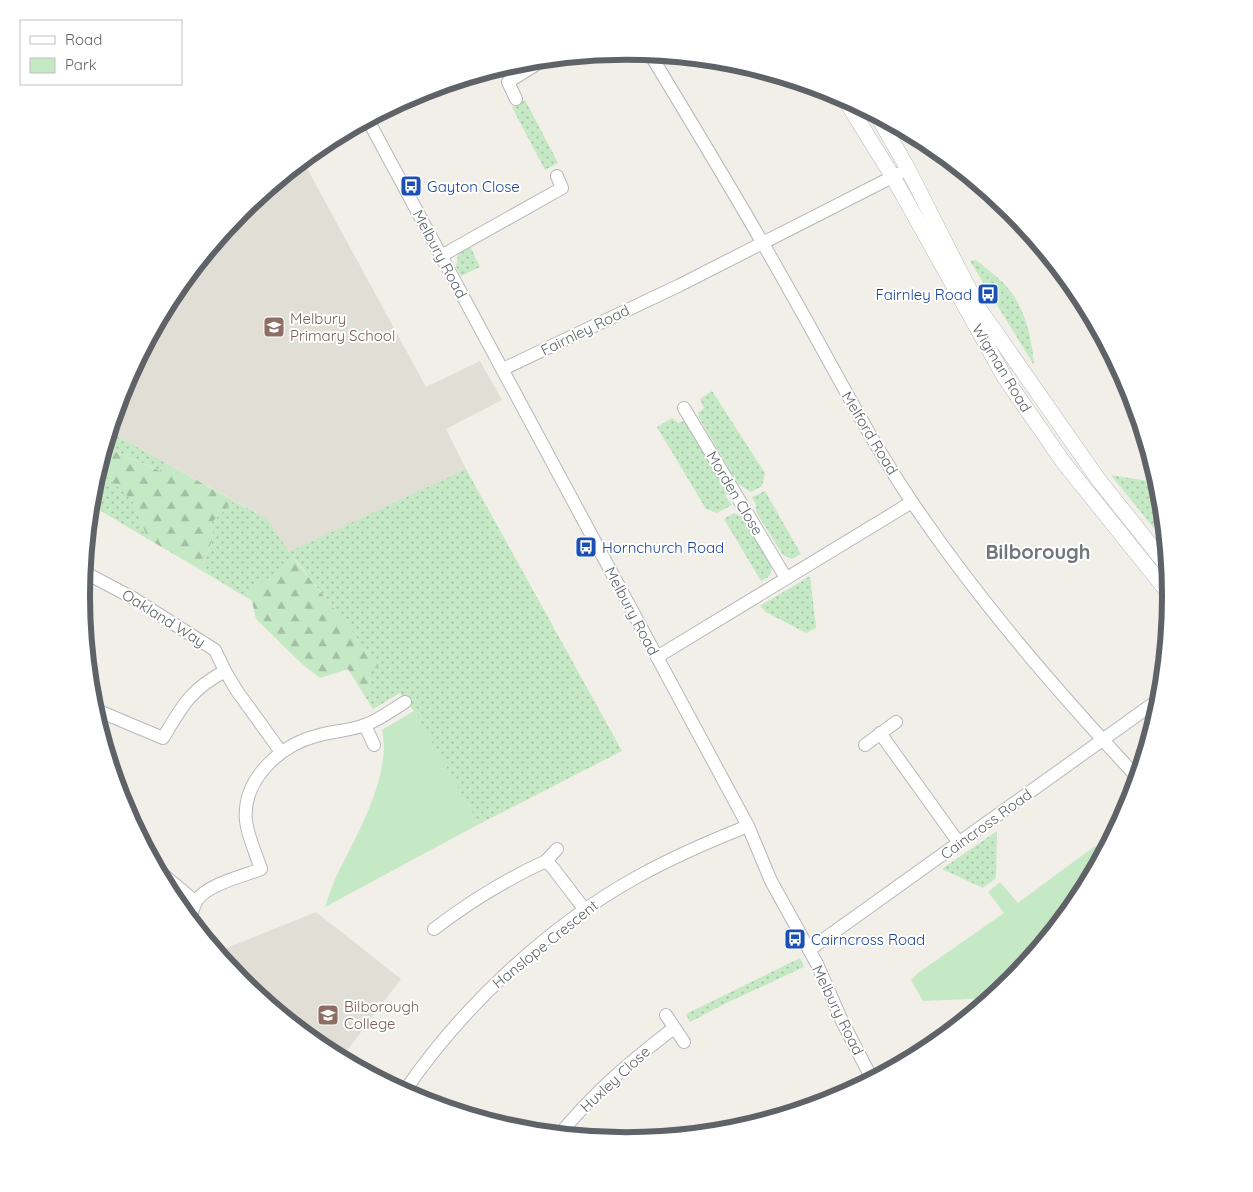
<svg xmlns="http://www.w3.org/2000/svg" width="1253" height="1192" font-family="Quicksand,sans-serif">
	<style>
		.education { fill: #e1ded6 }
		.grass { fill: url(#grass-dots) }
		.forest { fill: url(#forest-firs) }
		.park { fill: #c5e8c5 }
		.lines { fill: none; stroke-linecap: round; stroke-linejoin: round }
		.minor-casing { stroke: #b5b8bc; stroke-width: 14 }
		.tertiary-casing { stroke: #b5b8bc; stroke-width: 16 }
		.minor { stroke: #fff; stroke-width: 12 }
		.tertiary { stroke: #fff; stroke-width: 15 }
		.labels { text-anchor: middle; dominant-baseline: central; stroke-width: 4; stroke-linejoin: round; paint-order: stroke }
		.transit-label { font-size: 15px; fill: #164399; stroke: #fff; text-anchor: start }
		.street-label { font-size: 15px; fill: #5f6368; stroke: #fff }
		.education-label { font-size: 15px; fill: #785e54; stroke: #fff; text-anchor: start }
		.district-label { font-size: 20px; font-weight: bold; fill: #70757a; stroke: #fff }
		.rim { fill: none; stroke: #5f6368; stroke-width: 6 }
	</style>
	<defs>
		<pattern id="grass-dots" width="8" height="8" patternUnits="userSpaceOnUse" patternTransform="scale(1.25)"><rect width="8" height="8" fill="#c5e8c5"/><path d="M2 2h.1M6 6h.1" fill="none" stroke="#a3c0a4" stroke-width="1.8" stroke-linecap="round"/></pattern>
		<pattern id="forest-firs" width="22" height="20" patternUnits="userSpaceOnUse" patternTransform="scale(1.25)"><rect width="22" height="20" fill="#c5e8c5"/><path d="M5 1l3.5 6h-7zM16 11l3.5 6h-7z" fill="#a3c0a4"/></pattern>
	</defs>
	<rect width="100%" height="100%" fill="#f1efe8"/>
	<g class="education">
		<path d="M303,161L426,387L480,361L502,400L446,429L466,469L289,553L266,518L110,432L123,387L174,293L242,211Z"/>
		<path d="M316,912L401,979L346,1052L364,1063L360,1068L324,1049L241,981L217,952Z"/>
	</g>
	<g class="grass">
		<path d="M525,100L558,163L545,170L512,107Z"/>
		<path d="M470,246L480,267L461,276L456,267L458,255Z"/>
		<path d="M975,260L980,263C990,272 1003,281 1011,292C1026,312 1032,340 1034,365L970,261Z"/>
		<path d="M712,391L765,473L762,486L751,492L738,484L699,418L698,413L704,408L700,399Z"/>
		<path d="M672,418L678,423L684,421L688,424L728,490L726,497L732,505L717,513L706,509L657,427Z"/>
		<path d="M110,432L164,462L161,471L105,447Z"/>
		<path d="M466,469L622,751L479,824L414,711L400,693L373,709L363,693L370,688L369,673L378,665L295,559L244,596L201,570L213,539L212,522L234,501L266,518L289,552Z"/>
		<path d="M97,473L108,477L132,500L148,539L91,505L92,489Z"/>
		<path d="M1111,475L1159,483L1161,490L1166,543Z"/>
		<path d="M765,491L801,554L792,559L783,555L756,512V505L752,497Z"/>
		<path d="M734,513L743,517L771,565C773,575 769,577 761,581L724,519Z"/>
		<path d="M810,576L816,628L806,633L766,612L760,606Z"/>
		<path d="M997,831L996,878L983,888L942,869Z"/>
		<path d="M800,958L804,967L724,1004L690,1022L686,1014Z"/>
	</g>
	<g class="forest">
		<path d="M105,447L160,471L164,462L234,501L212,522L213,538L201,570L148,539L132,500L108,478L97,473Z"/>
		<path d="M294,559L379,665L369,673L370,688L363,693L348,669L320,678L301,663L256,619L252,601L244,596Z"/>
	</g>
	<g class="park">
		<path d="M414,711L479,824L325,907C329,896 332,885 337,875C357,835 392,775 382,730Z"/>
		<path d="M1095,846L1103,854L1079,899L1011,981L991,998L923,1001L911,980L918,973L1004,913L988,892L1000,882L1018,903Z"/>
	</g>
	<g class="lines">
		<g class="minor-casing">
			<g id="minor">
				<path d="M650,54C698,133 746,212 791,293C831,363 867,435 912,502C979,601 1057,691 1138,778"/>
				<path d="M516,99L508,82L545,59"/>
				<path d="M368,120L748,826L771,881L817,964L842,1021L872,1079"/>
				<path d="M441,256L562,188L557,176"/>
				<path d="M503,369L680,285L908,169"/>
				<path d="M684,408L786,578"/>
				<path d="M84,572L133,598L215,650L225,671L237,691L281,752"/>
				<path d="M657,657L912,502"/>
				<path d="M94,709L163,738C183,705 190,690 225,671"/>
				<path d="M365,725L374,745"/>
				<path d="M880,733L959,843"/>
				<path d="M865,745L896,722"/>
				<path d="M546,861L557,849"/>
				<path d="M159,871L196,902"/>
				<path d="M190,919C192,913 194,905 197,900C208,884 244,876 261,869C256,854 248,837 246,821C242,780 279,746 316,736C332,731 349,731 365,725C379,720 392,710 405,702"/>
				<path d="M434,929C468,903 507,879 546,861L553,868L585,910"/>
				<path d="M809,950L1161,698"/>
				<path d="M666,1015L684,1042"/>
				<path d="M404,1092C462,1007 547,927 637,877C673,857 710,841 748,826"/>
				<path d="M560,1134C594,1092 631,1061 674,1028"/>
			</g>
		</g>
		<g class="tertiary-casing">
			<g id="tertiary">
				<path d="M844,98L893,177L1005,378L1064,463L1171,596"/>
				<path d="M877,115L908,169L956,264L980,310L1098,479L1168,567"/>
			</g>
		</g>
		<use href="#minor" class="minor"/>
		<use href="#tertiary" class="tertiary"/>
	</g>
	<defs>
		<g id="bus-square" transform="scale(1.125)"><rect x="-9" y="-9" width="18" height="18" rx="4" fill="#1a4fb4" stroke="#fff"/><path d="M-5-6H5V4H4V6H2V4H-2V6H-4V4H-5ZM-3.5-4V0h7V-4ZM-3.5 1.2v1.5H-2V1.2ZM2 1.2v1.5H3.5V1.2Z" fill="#fff"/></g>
		<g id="school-square" transform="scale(1.125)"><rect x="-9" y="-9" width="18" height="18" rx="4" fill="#8d6e63" stroke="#fff"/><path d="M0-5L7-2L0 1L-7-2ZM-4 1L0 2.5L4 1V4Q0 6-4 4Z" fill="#fff"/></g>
		<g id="university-square" transform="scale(1.125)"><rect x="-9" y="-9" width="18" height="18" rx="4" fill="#8d6e63" stroke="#fff"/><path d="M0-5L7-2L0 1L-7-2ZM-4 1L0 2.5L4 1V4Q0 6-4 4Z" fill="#fff"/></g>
	</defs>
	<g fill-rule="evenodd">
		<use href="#bus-square" x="411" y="186"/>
		<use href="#bus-square" x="988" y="294"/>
		<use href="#school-square" x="274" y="327"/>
		<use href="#bus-square" x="586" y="547"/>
		<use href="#bus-square" x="795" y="939"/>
		<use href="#university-square" x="328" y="1015"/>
	</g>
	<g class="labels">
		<g class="transit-label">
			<text x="427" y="186">Gayton Close</text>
			<text x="972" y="294" text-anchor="end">Fairnley Road</text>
			<text x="602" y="547">Hornchurch Road</text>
			<text x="811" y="939">Cairncross Road</text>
		</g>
		<g class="street-label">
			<text transform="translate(440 254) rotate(62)">Melbury Road</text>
			<text transform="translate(585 330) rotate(-26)">Fairnley Road</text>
			<text transform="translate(1002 368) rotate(59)">Wigman Road</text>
			<text transform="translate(870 433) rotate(59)">Melford Road</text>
			<text transform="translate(735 493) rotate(59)">Morden Close</text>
			<text transform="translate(632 611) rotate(62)">Melbury Road</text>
			<text transform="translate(164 618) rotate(32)">Oakland Way</text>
			<text transform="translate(986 824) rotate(-36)">Caincross Road</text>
			<text transform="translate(545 944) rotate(-39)">Hanslope Crescent</text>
			<text transform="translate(838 1010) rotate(64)">Melbury Road</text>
			<text transform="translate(615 1079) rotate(-43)">Huxley Close</text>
		</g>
		<g class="education-label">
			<text x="290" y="318">Melbury<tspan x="290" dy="17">Primary School</tspan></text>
			<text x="344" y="1006">Bilborough<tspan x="344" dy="17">College</tspan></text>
		</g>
		<g class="district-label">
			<text x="1038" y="551">Bilborough</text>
		</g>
	</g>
	<path d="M0 0H1253V1192H0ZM90 596a536 536 0 1 1 1072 0a536 536 0 1 1-1072 0Z" fill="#fff" fill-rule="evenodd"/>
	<path class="rim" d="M90 596a536 536 0 1 1 1072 0a536 536 0 1 1-1072 0Z"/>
	<rect x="20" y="20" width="162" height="65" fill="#ffffff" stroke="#bfc1c3"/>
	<rect x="30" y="36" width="25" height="8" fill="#ffffff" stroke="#bfc1c3"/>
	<text x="65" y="45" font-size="15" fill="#5f6368">Road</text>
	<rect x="30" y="58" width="25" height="15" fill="#c5e8c5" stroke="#bfc1c3"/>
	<text x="65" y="70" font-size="15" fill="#5f6368">Park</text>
</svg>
